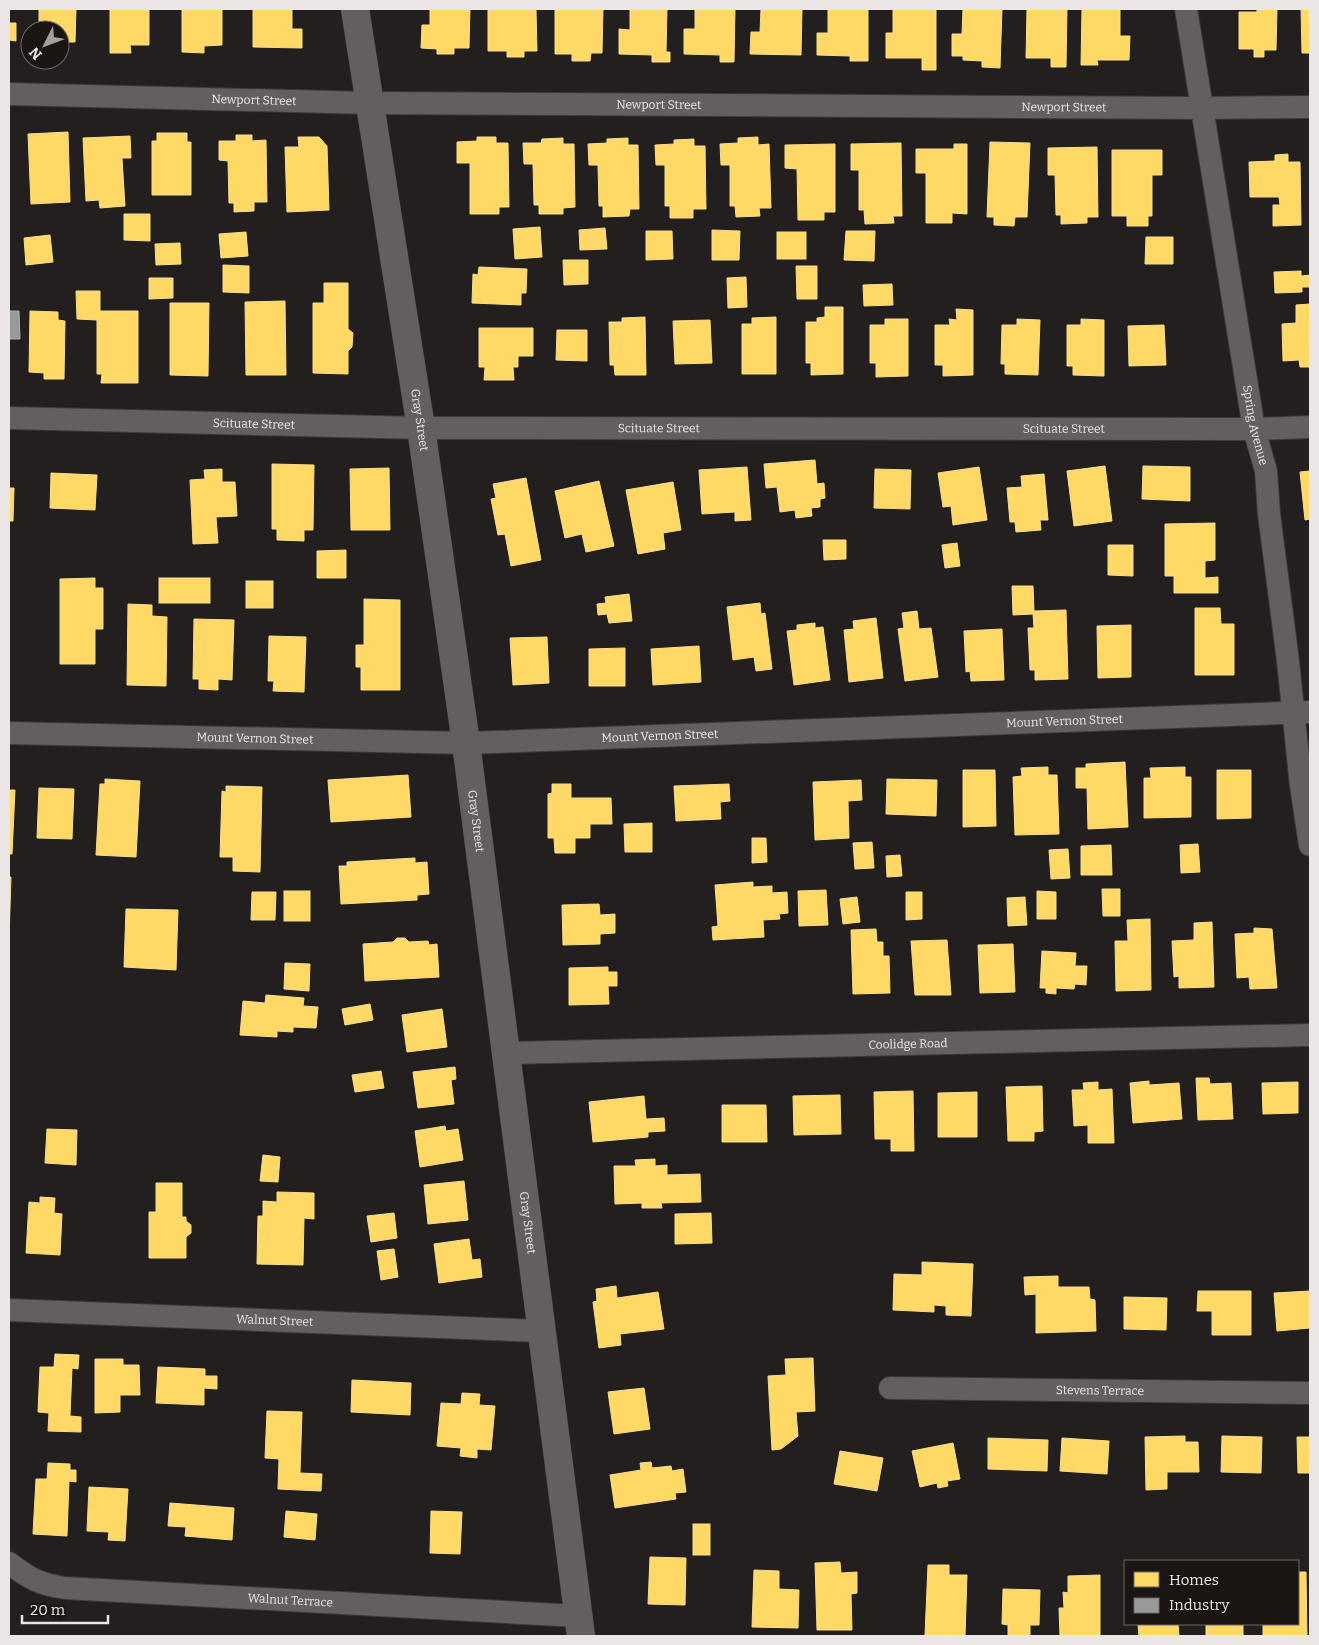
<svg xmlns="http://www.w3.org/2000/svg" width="1319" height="1645" font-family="Bitter,serif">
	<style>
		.homes { fill: #ffd966; stroke: #f9dd8c }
		.industry { fill: #999; stroke: #b2b0b0 }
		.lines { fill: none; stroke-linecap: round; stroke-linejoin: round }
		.minor-casing { stroke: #3c3938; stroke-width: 24 }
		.tertiary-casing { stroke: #3c3938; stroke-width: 29 }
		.minor { stroke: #625f5e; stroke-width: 22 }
		.tertiary { stroke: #625f5e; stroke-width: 28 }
		.labels { text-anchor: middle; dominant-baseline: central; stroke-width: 5; stroke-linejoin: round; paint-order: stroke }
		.street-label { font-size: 12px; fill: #ebe6e5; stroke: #1b1513 }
	</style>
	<rect width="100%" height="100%" fill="#221f1e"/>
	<g class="homes">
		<path d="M39,9H76L75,42H60V30H39Z"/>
		<path d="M110,9H149V45H130L131,53H110Z"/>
		<path d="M182,9H222V45L204,46V53L182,52Z"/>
		<path d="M253,9H292V29H302V48L253,47Z"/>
		<path d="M430,9H470L469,48H454V54H437V49L421,48L422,25H430Z"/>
		<path d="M488,9H536L537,51H524V57H507V51H488Z"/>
		<path d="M555,9H603L602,53H591L590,61H572V54H555Z"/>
		<path d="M630,9H667L666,52H670V62H652V55L619,54V29L630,30Z"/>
		<path d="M695,9H735L734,62H720V55L684,54V29H695Z"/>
		<path d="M761,9H802L801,55L750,54L751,32H760Z"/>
		<path d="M828,9H868V61H850V56L817,55V33H828Z"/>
		<path d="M893,9H936V70H922V58H886V33H893Z"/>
		<path d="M963,9H1002L1000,68L982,67V61L963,60V56H952V34H962Z"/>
		<path d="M1027,9H1067L1066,67H1051V58H1026Z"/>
		<path d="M1082,9H1120V36H1130L1129,60H1097L1098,65H1081Z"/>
		<path d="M1257,9H1277L1276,50H1264V57H1254V49H1239V12H1257Z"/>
		<path d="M1301,9H1310V53H1302Z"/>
		<path d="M9,23H16V41L9,40Z"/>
		<path d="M68,132L70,202L31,204L28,134Z"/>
		<path d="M157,133H187V142H191V195H152V141H157Z"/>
		<path d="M236,135H252V141L266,140L267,202H254V211L234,212V203H229L228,161L219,160V141H236Z"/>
		<path d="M130,136L131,158H122L125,206L100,208L99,200L86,201L83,138Z"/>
		<path d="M298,137H319L327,146L329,210L287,212L285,147H299Z"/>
		<path d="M477,137H496V143H508L509,207H499V214H470V163H457V142L477,141Z"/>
		<path d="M758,137V145L769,144L771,208H759L760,216L736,217L735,206H730V165H721L720,144L738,143V138Z"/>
		<path d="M563,138V144H574L575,207L563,208V214H539V205H534L533,164H524L523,143H541L542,139Z"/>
		<path d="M628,138V145H638L639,209H630L629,216L603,217V206H599L598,165H589L588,144L607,143V139Z"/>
		<path d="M694,139V146H705L706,209H693V218H670V206H665V165H656L655,145L674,144V140Z"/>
		<path d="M990,142L1030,143L1027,217H1015L1014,226L994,225V217H987Z"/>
		<path d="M901,143L902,216H893L894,223L865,224L864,210H859V170H851V144Z"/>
		<path d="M835,144V212H824V220H798L797,169L785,168V145Z"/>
		<path d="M954,144H967V214L952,213V223H926V173H916V149H954Z"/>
		<path d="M1097,147L1098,217H1087V223L1061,224V215H1056L1055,175H1048V148Z"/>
		<path d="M1112,150H1162V175H1152V216H1148V226H1127V216H1112Z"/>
		<path d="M1288,154V162H1300L1301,225L1273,226V205H1280L1279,197H1250L1249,162L1275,161V155Z"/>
		<path d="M124,214H150V241L124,240Z"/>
		<path d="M540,227L542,257L515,259L513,229Z"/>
		<path d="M605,228L607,249L580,250L579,230Z"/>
		<path d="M712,230L740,231L739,260H712Z"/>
		<path d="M646,231H672L673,259L646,260Z"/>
		<path d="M846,231H875L874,261L844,260Z"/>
		<path d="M246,232L248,256L221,258L219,234Z"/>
		<rect x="777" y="232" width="29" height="27"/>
		<path d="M50,235L53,262L26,265L24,238Z"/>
		<path d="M1146,237H1173V264H1145Z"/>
		<path d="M180,243L181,264L156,265L155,244Z"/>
		<path d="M563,260H588V284L564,285Z"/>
		<path d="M223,265L249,266V293L223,292Z"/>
		<path d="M796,266H817V299H797Z"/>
		<path d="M479,267L527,269L526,293H521V305L472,303L473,274L478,275Z"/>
		<path d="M1301,271V276L1310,275V287H1302V292L1275,293L1274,272Z"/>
		<path d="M746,277L747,307L728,308L727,278Z"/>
		<path d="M149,278H173V298L149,299Z"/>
		<path d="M324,283H348V329L353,333L352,347L348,351V374L313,373V303H324Z"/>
		<path d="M892,284L893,305L864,306L863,285Z"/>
		<path d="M76,291H100V311H138V383H101L102,374H97V320L77,319Z"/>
		<path d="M285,301L286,375H246L245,302Z"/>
		<path d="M170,303H209L208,376L170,375Z"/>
		<path d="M1310,304L1309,367H1300L1299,360L1283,361L1282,324L1296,323V305Z"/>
		<path d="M825,307H843V374L811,375V363H806V322H817V318L825,317Z"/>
		<path d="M956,309L973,310V375L943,376V365H935V325H950L949,319L957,320Z"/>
		<path d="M30,311L58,312V320L65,321L64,379H44V373L29,372Z"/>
		<path d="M645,317L646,375H615L614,365H610L609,322H622V318Z"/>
		<path d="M776,317V374H742V324H752V318Z"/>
		<path d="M885,319H908V376L876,377V363H870V325H885Z"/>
		<path d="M1017,319L1040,320L1038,375L1005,374V364H1001L1002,325H1017Z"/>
		<path d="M1081,319L1104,320V376L1073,375V366H1067V325H1081Z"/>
		<path d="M710,320L712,363L675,364L673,321Z"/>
		<path d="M1164,325L1166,365L1129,366L1128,326Z"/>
		<path d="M479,328H533V356H518V367H513L514,380H484L485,367H479Z"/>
		<path d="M557,330H587V361L556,360Z"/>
		<path d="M815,460L817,484L824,483L825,498L820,499V507L811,508L812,516L796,518L795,510L780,512L777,487L766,488L764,464Z"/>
		<path d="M272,464L314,465L313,530H304V541L277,540V529H272Z"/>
		<path d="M1105,466L1112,521L1074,526L1067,471Z"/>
		<path d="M1143,466L1190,467V501L1142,499Z"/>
		<path d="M747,467L751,520L735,521V512L702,514L699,470Z"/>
		<path d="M979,467L987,520L953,525L951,506L943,507L938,473Z"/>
		<path d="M389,468L390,530H351L350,469Z"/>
		<path d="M222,469V482H235L237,516L216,517L218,543L193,544L190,480L205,479L204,470Z"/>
		<path d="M875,469L911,470L910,509L874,508Z"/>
		<path d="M1310,471V519L1305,520L1300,472Z"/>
		<path d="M51,473L97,475L95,510L50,508Z"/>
		<path d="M1044,474L1048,520H1040L1041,530L1016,532L1015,522H1010L1007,488L1022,487L1021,476Z"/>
		<path d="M526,478L541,560L511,566L505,534L498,535L491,499L496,498L493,484Z"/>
		<path d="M599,481L614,546L586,552L582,534L565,538L555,491Z"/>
		<path d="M673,482L681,530L663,533L665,549L638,554L626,490Z"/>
		<path d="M9,488H14L13,521H9Z"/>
		<path d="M1215,523V560L1205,561V578L1218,577V593H1174V576H1165V524Z"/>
		<path d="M823,540H846V559L824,560Z"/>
		<path d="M957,543L960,566L945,568L942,545Z"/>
		<path d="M1108,545H1133V576L1108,575Z"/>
		<path d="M346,550V578H317V551Z"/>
		<path d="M95,578V588H103V629H95V664H60V579Z"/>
		<rect x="159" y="578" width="51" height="25"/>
		<rect x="246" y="581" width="27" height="27"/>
		<path d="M1012,586H1033L1034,611L1066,610L1068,679L1035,680V670H1030L1028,628H1034L1033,614L1013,615Z"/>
		<path d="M629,594L632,621L609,623L607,614L598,615L597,604L606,603L605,597Z"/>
		<path d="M364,599L400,600V690H361V667H356V645H364Z"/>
		<path d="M760,603L761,614L765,613L772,669L756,671L754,657L733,660L727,607Z"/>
		<path d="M128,604L152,605V616L167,617L166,686L127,685Z"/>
		<path d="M1195,608H1220L1221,624H1234V675H1195Z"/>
		<path d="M917,611L919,629L931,628L938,677L905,681L898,629L904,628L902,613Z"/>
		<path d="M876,618L883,678L849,682L844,630L854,629L853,621Z"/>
		<path d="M194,619L234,620L232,680L218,679V690L199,689V679H193Z"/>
		<path d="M815,623V628L823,627L830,680L794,685L787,631L797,630V625Z"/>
		<path d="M1131,625V677L1098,678L1097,626Z"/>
		<path d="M1002,629L1004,680L971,681L970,671L966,672L964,631Z"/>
		<path d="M269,636L306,637L304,692L273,691L274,681H268Z"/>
		<path d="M547,637L549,683L513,685L510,638Z"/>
		<path d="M699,646L701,682L653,685L651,649Z"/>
		<path d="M625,648V686H589V649Z"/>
		<path d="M1125,762L1128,827L1088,829L1087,788H1076V768H1086V764Z"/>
		<path d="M1048,767V775H1057L1059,834L1015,835L1013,777L1022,776L1021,768Z"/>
		<path d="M1185,767V777H1191V817L1144,818V778H1151L1150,768Z"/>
		<path d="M963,770H995L996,826L963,827Z"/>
		<path d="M1217,770H1251V818L1217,819Z"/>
		<path d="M408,775L411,817L331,822L328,780Z"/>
		<path d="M105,779L140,781L136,857L96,855L100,784H105Z"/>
		<path d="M887,779L937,780L936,816L886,814Z"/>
		<path d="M861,780L862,800L848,801L849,838L815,840L813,782Z"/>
		<path d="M552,784H571V798H611L612,824H590V838H575V853H555L554,838H548V794L552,793Z"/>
		<path d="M729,784L730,801L720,802L721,819L676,821L674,786Z"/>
		<path d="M226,786L262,787L260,872L233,871V857H220L222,791L226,792Z"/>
		<path d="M39,788L74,789L72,839L37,838Z"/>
		<path d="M9,790H15L12,854H9Z"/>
		<path d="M652,823V852H625L624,824Z"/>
		<path d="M752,838H766L767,862L752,863Z"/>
		<path d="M872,842L874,868L855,869L853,843Z"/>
		<path d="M1198,844L1200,872L1181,873L1180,845Z"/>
		<path d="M1111,845L1112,875H1081V846Z"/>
		<path d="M1068,849L1070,878L1051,879L1049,850Z"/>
		<path d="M900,855L902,876L887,877L886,856Z"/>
		<path d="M415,858V863L427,862L429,894L417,895V900L341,904L339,866H347V862Z"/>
		<path d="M9,877H11L9,939Z"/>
		<path d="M753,882V887L772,886V893L787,892L788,913L779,914L780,919L763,920L764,937L713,940L712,927L718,926L715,885Z"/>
		<path d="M1102,889H1120V916H1103Z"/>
		<path d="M826,890L828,925L799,926L798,891Z"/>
		<rect x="284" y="891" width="26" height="30"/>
		<path d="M1037,891L1056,892V919H1037Z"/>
		<path d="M252,892H276L275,920H251Z"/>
		<path d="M906,892H922V919L906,920Z"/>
		<path d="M857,897L860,922L843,924L840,899Z"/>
		<path d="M1025,897L1027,925L1008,926L1007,898Z"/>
		<path d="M599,904L600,915L615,914V933L600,934V944L563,945L562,905Z"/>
		<path d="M126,909L178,910L176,970L124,967Z"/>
		<path d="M1150,919L1151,990L1116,991L1115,941H1128L1127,920Z"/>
		<path d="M1212,922L1214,987L1179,988V976L1174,977L1172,941L1194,940V923Z"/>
		<path d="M1254,928L1272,929L1277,988L1250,989L1249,977L1237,978L1235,934L1254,933Z"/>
		<path d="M876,929L877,942H883V956H889L890,993L853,994L851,930Z"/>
		<path d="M397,938H405L409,942L428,941L429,945L437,944L439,977L365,981L363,944L393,942Z"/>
		<path d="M947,940L951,995H915L911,941Z"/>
		<path d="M1013,944L1015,992L980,993L978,945Z"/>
		<path d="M1042,951L1076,953L1075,966H1087L1086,985L1075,984L1074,989L1056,988V994L1046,993V988H1040Z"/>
		<path d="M285,963L310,964L309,991L284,989Z"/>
		<path d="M608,967V972H617V986H608L609,1004L569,1005V968Z"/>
		<path d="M266,995L304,998L303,1006L318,1007L316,1028L293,1027V1032L277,1031V1037L240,1035L243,1001L265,1003Z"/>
		<path d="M370,1004L373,1020L345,1025L342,1009Z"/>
		<path d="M442,1009L447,1047L407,1052L402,1015Z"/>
		<path d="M455,1067L456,1079L451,1080L454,1104L418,1108L413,1072Z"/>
		<path d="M381,1071L384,1088L355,1092L352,1075Z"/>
		<path d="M1196,1078H1209L1210,1084L1231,1083L1233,1119L1198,1120Z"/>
		<path d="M1149,1081V1085L1179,1083L1182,1119L1133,1123L1130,1083Z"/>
		<path d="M1098,1082V1090L1112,1089L1114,1143H1088V1125L1074,1126L1072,1090H1084L1083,1083Z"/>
		<path d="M1298,1082V1113L1263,1114L1262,1083Z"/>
		<path d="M1042,1086L1043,1131L1034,1132V1141H1008L1006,1087Z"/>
		<path d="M913,1091L914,1151H891V1139H875L874,1092Z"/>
		<path d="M977,1092V1137H938V1093Z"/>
		<path d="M840,1095L841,1134L794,1135L793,1096Z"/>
		<path d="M644,1096L646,1119L664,1118L665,1131L648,1132V1137L593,1142L589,1102Z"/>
		<path d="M722,1105H766L767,1142H722Z"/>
		<path d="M445,1126L446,1131L458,1129L463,1160L420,1167L415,1131Z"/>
		<path d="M47,1129L77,1130L76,1165L45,1163Z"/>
		<path d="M263,1155L280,1157L278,1182L260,1181Z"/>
		<path d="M655,1159V1166L667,1165V1175L700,1174L701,1202L661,1203L662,1208H642V1203L615,1204L614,1166H636L635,1160Z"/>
		<path d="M464,1181L468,1220L428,1224L424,1185Z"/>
		<path d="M156,1183H182V1217H186V1221L191,1225V1233L186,1237V1258H149V1212H156Z"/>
		<path d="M277,1192L314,1193V1219L304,1218L303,1265L257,1264L258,1216H263V1201L277,1202Z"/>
		<path d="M40,1197L55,1198L54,1213L62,1214L60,1255L26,1253L29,1202L40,1203Z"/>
		<path d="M394,1213L397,1238L371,1242L367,1216Z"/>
		<path d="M711,1213L712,1243L675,1244V1214Z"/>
		<path d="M469,1239L472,1260L480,1259L482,1277L439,1283L434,1244Z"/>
		<path d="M394,1249L398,1277L381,1280L377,1251Z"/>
		<path d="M922,1262L973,1264L971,1316L946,1315V1306L934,1305V1312L893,1310L894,1274L922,1275Z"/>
		<path d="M1058,1276V1287H1089L1090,1299L1095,1300L1096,1331L1036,1333V1294L1025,1295L1024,1277Z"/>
		<path d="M616,1286L617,1298L658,1292L664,1329L620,1334L621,1345L599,1348L593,1302L597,1301L596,1289Z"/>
		<path d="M1198,1291H1251V1335H1212V1311H1197Z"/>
		<path d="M1310,1291V1328L1277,1331L1274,1293Z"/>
		<path d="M1124,1297L1167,1298L1166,1330L1124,1329Z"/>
		<path d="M55,1354L79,1355L78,1369L72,1368L70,1416L81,1417V1432L48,1431L49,1413L38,1412L40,1367H54Z"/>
		<path d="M813,1358L815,1411L796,1412L798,1436L781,1449L772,1450L768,1376L786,1375L785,1359Z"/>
		<path d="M95,1359H123V1365H139L140,1395H120V1412L95,1413Z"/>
		<path d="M158,1367L205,1369V1376H217V1389L204,1388V1405L156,1403Z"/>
		<path d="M352,1380L411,1383L410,1415L351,1412Z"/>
		<path d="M644,1388L650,1429L614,1434L608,1392Z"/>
		<path d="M462,1393L480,1394L479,1405L495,1406L491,1450L477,1449V1458L460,1456L461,1448L437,1446L441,1403L461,1404Z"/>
		<path d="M267,1411L302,1412L300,1473L322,1474L321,1491L278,1489L279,1459L265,1458Z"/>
		<path d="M1185,1436V1442H1198L1199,1472H1167V1489L1146,1490L1145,1437Z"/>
		<path d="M1222,1436L1262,1437L1261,1473L1221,1472Z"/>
		<path d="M1297,1437H1310V1473H1298Z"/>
		<path d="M988,1438L1048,1440L1047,1471L988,1469Z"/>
		<path d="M1062,1438L1109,1441L1107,1474L1060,1471Z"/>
		<path d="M953,1443L960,1479L947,1481L948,1486L938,1488L937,1483L920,1487L912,1451Z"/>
		<path d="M840,1451L883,1458L877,1491L834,1484Z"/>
		<path d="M651,1462L652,1468L671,1466L672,1471L683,1469L686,1492L675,1493L676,1499L615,1508L610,1475L641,1470L640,1463Z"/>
		<path d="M48,1463L70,1464V1470H76V1482L69,1481L67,1536L33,1534L36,1479H47Z"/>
		<path d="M89,1487L128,1489L125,1541L108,1540L109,1532L87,1531Z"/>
		<path d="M170,1503L234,1508L232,1540L185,1536L186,1527L168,1526Z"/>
		<path d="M286,1511L317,1514L315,1540L284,1537Z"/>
		<path d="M431,1511L462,1512L460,1554L430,1553Z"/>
		<rect x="693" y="1524" width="17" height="31"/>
		<path d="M650,1557L686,1558L685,1605L648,1604Z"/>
		<path d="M840,1562L841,1573L857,1572V1593L851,1594L852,1630H817L815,1563Z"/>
		<path d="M928,1565H949V1575H967L965,1636L925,1635Z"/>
		<path d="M754,1570L779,1571V1589L799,1590L798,1628L752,1627Z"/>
		<path d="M1298,1572H1306L1307,1636H1263V1624H1298Z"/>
		<path d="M1100,1575V1636H1060L1059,1608H1064L1063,1592L1068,1593V1576Z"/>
		<path d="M1003,1589L1040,1590L1039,1625H1030V1636H1008V1625L1002,1624Z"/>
		<path d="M1138,1624H1178L1179,1636H1139Z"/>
		<rect x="1206" y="1624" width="37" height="12"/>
	</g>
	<path class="industry" d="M9,311H19L20,339H9Z"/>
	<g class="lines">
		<g class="minor-casing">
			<g id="minor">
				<path id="s1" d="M1186,9L1254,429L1266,471L1269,514L1288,661L1301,786L1310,845"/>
				<path id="s2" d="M9,94L370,103L1201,108L1310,107"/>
				<path id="s3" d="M9,418L421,428L1254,429L1310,427"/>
				<path id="s4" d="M9,733L466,743L1310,712"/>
				<path id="s5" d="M506,1053L1310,1035"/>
				<path id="s6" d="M9,1310L541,1331"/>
				<path id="s7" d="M890,1388L1310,1393"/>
				<path id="s8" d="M9,1563C30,1579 39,1584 65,1588L578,1616"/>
			</g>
		</g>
		<g class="tertiary-casing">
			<g id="tertiary">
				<path id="s9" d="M355,9L421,428L466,743L581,1636"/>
			</g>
		</g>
		<use href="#minor" class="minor"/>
		<use href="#tertiary" class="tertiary"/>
	</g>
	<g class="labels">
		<g class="street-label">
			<text stroke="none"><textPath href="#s2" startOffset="245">Newport Street</textPath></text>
			<text stroke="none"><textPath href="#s2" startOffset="650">Newport Street</textPath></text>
			<text stroke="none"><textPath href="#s2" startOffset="1055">Newport Street</textPath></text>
			<text stroke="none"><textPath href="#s9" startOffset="416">Gray Street</textPath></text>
			<text stroke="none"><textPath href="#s3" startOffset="245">Scituate Street</textPath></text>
			<text stroke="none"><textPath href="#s1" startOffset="422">Spring Avenue</textPath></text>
			<text stroke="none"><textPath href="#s3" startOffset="650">Scituate Street</textPath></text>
			<text stroke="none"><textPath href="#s3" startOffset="1055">Scituate Street</textPath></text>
			<text stroke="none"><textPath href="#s4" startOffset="1056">Mount Vernon Street</textPath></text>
			<text stroke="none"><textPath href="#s4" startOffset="651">Mount Vernon Street</textPath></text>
			<text stroke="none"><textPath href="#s4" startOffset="246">Mount Vernon Street</textPath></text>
			<text stroke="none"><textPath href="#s9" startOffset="821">Gray Street</textPath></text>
			<text stroke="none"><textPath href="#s5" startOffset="402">Coolidge Road</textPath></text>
			<text stroke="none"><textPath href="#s9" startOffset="1226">Gray Street</textPath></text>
			<text stroke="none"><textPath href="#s6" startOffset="266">Walnut Street</textPath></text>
			<text stroke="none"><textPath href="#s7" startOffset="210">Stevens Terrace</textPath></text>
			<text stroke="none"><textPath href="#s8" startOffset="288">Walnut Terrace</textPath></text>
		</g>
	</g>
	<rect width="1319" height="1645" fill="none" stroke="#ebe6e5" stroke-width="20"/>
	<rect x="1124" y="1560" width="175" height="65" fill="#1b1513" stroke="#6e6967"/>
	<rect x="1134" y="1572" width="25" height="15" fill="#ffd966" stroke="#6e6967"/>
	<text x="1169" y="1585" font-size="15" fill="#ebe6e5">Homes</text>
	<rect x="1134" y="1598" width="25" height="15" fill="#999999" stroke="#6e6967"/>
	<text x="1169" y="1610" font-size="15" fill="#ebe6e5">Industry</text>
	<g transform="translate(45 45) rotate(228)"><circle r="24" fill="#1b1513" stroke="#6e6967"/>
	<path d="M0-4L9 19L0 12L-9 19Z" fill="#a5a09f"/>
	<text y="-8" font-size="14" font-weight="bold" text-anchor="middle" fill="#ebe6e5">N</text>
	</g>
	<path d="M22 1615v8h86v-8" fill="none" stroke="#ebe6e5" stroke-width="2.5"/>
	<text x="30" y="1615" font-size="15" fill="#ebe6e5" stroke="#1b1513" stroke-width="4" paint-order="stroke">20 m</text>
</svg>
